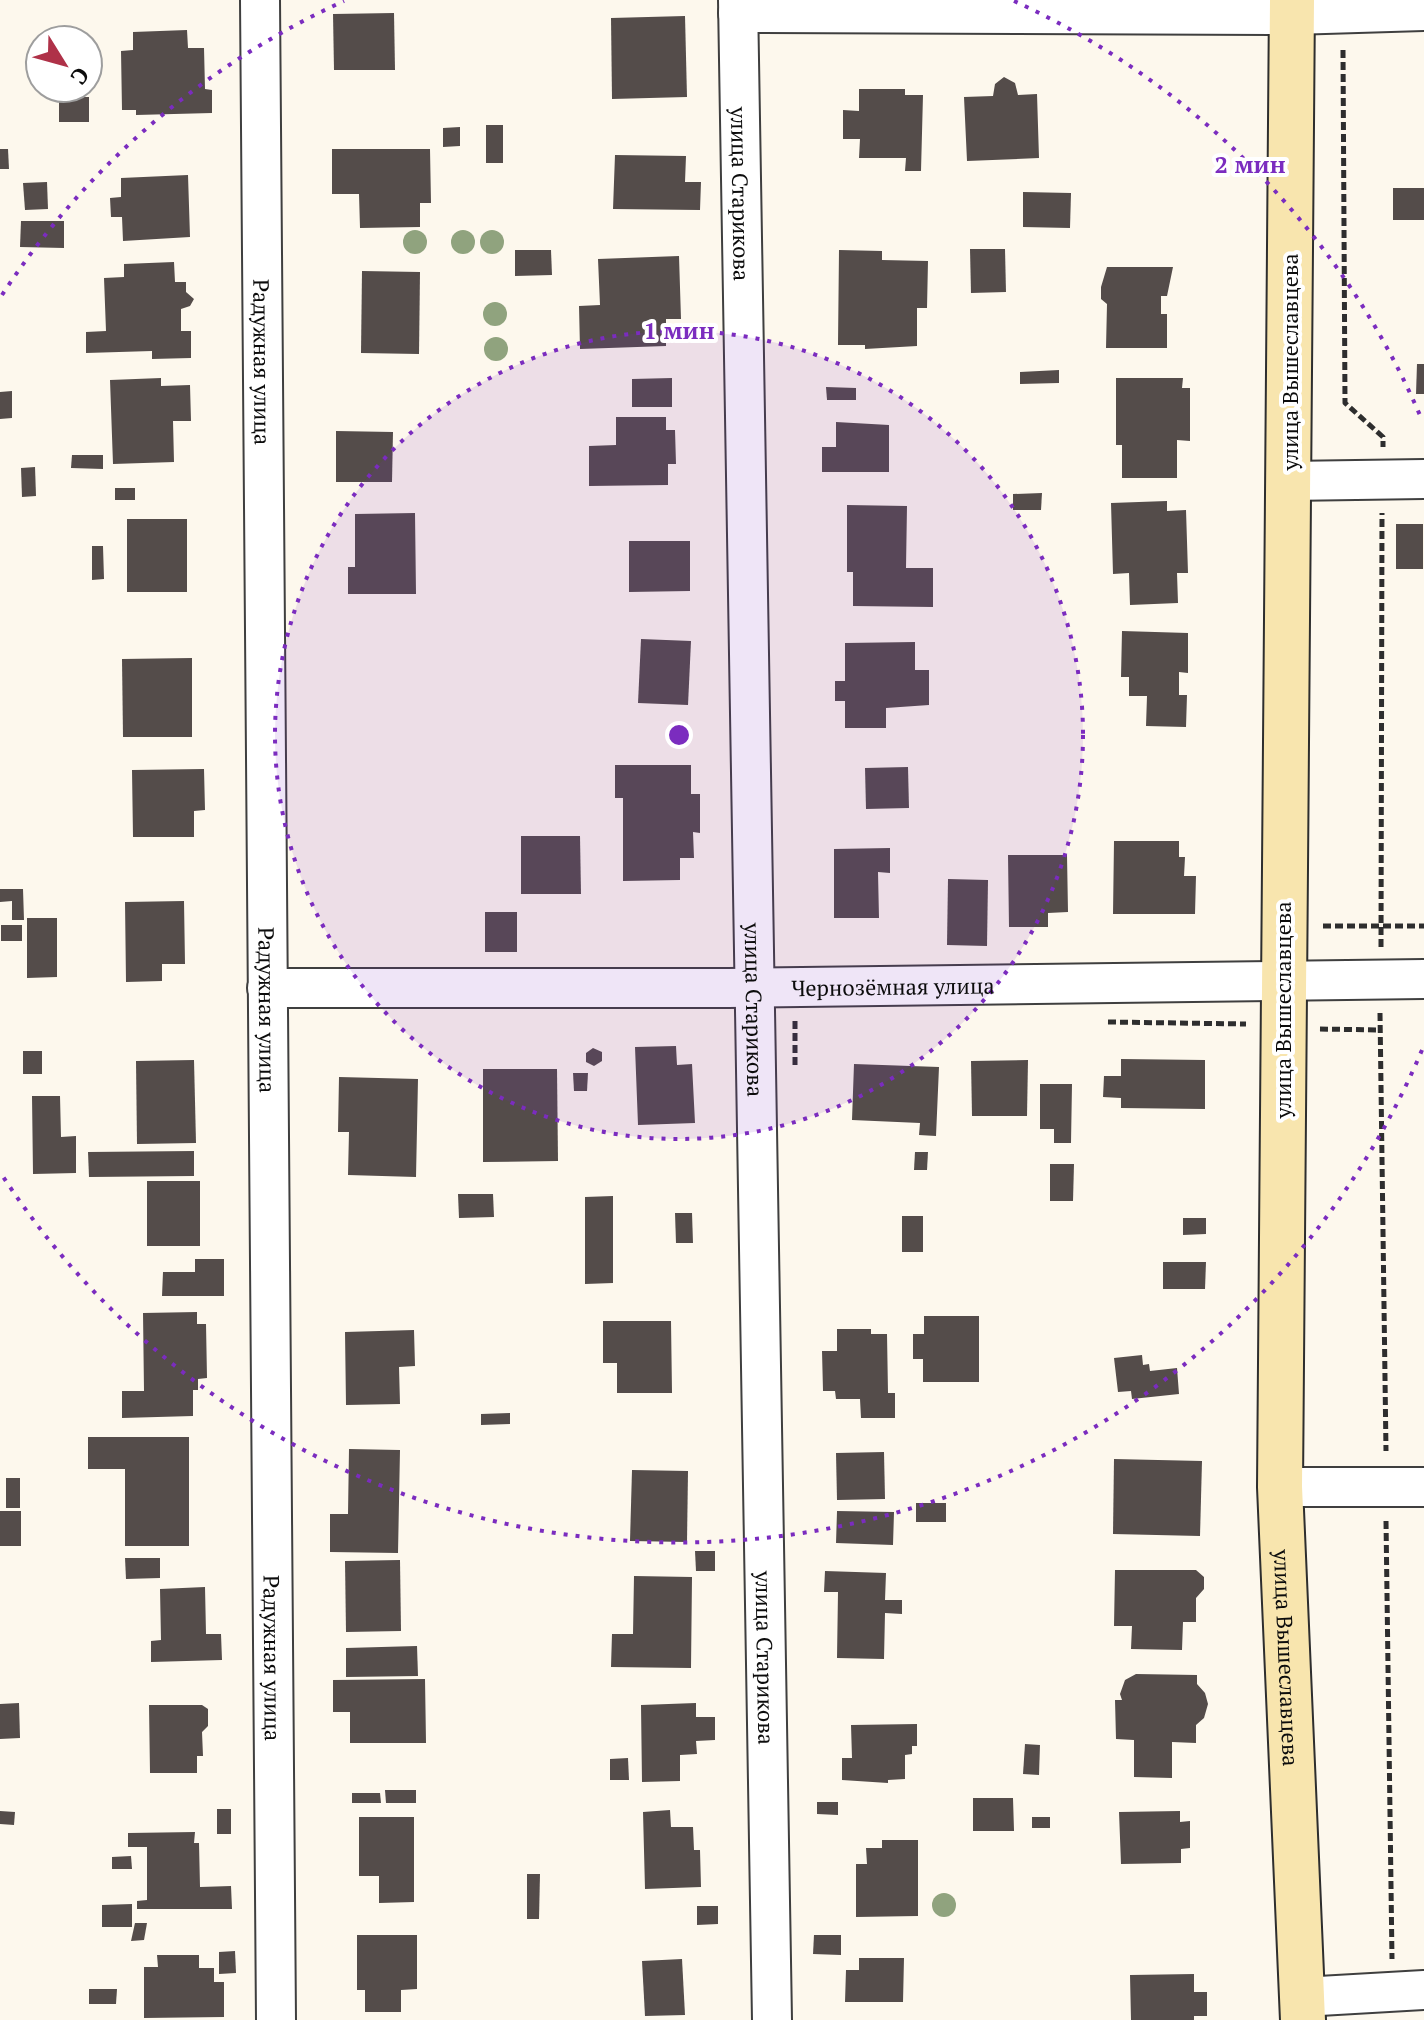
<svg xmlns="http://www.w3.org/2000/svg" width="1424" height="2020" font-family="'PT Serif',serif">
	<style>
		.building { fill: #544c4a }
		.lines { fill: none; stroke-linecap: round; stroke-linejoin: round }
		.street-casing { stroke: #3f3f3f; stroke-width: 42 }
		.secondary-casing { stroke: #2e2e2e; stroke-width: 48 }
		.path { stroke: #2e2e2e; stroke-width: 5; stroke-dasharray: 8 4; stroke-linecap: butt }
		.street { stroke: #fff; stroke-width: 38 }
		.secondary { stroke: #f8e5ae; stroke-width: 44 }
		.tree { fill: #90a37e }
		.ring { fill: none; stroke: #7b2cbf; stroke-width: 4; stroke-dasharray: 4 8 }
		.labels { text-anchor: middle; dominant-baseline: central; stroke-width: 8; stroke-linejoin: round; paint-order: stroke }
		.street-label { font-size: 22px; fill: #0c0c0c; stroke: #fff }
		.centre { fill: #7b2cbf; stroke: #fff; stroke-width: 4 }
		.ring-label { font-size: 24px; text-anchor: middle; font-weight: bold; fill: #7b2cbf; stroke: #fff; stroke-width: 8; stroke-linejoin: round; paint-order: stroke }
	</style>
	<rect width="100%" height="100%" fill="#fdf8ed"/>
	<g class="building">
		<path d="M394,13L395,70H334L333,14Z"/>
		<path d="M685,16L687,97L612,99L611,18Z"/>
		<path d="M187,30L188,48H204L205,89L212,90V113L136,115V110H122L121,51L133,50V32Z"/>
		<path d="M1004,77L1015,83L1018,95L1037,94L1039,158L967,161L964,97L993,96L995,84Z"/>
		<path d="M859,89H905V95H923L921,171H905L906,158H859L860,139H843V110L859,111Z"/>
		<rect x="59" y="97" width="30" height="25"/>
		<rect x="486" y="125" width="17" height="38"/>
		<path d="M460,127V146L443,147V128Z"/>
		<path d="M0,149H8L9,169H0Z"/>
		<path d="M332,149H430L431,203H420V227L360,228L359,194H332Z"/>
		<path d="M615,155L686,156L685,182H701L700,210L613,209Z"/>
		<path d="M188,175L190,237L123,241L122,217H111L110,198L121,197V178Z"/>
		<path d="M47,182L48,209L25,210L23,183Z"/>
		<rect x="1393" y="188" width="31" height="32"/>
		<path d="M1023,192L1071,193L1070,228L1023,227Z"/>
		<path d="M21,221H64V248L20,247Z"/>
		<path d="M970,249H1005L1006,292L971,293Z"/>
		<path d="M515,250H551L552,275L515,276Z"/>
		<path d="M839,250L882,251V260L928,261L927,308H917V346L865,349V345H838Z"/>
		<path d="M679,256L681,319H666V346L580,349L579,306L600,305L598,259Z"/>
		<path d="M174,262L175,282H186V292L194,299L190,306L181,309V331H191V358L152,359V351L86,353V332L106,331L104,278L124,277V264Z"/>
		<path d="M1107,267H1173L1167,296H1161V314H1167V348H1106L1107,304L1101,299V287Z"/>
		<path d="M362,271L420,272L419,354L361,353Z"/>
		<path d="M1417,364H1424V394H1416Z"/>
		<path d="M1059,370V383L1020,384V372Z"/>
		<path d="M161,378V386L190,385L191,421H173L174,462L113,464L110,380Z"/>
		<path d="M672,378V407H632V379Z"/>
		<path d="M1116,378H1183L1182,388H1190V441L1177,440V478H1122V445H1116Z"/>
		<path d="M826,387L856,388V400H827Z"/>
		<path d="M12,391V418L0,419V392Z"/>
		<path d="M616,417H666V430H675L676,464H668V485L589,486V446L616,445Z"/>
		<path d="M836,422L889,425V472H822V447H836Z"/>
		<path d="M336,431L393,432L392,482H336Z"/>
		<path d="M72,455H103V469L71,468Z"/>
		<path d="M35,467L36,496L22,497L21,468Z"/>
		<rect x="115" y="488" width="20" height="12"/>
		<path d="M1042,493L1041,510H1013V494Z"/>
		<path d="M1167,501V511L1186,510L1188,573H1177L1178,603L1130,605L1129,573L1113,574L1111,503Z"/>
		<path d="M847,505L907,506L906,568H933V607L853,606V572H847Z"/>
		<path d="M415,513L416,594H348V567H355V514Z"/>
		<rect x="127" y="519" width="60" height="73"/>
		<rect x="1396" y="524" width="27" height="45"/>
		<path d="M629,541H690V591L629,592Z"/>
		<path d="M92,546H103L104,579L92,580Z"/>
		<path d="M1122,631L1188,633V673L1179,672V695H1187L1186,727L1146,726L1147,696H1129V677H1121Z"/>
		<path d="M641,639L691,641L688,705L638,703Z"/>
		<path d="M915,642V670H929V705L886,708V728H845V701H835V681H845V643Z"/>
		<path d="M192,658V737H123L122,659Z"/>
		<path d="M615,765H691V794H700V833L693,832L694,858H680V880L623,881V798H615Z"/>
		<path d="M908,767L909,808L866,809L865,768Z"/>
		<path d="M204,769L205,810L194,811V837H133L132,770Z"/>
		<path d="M521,836H580L581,894H521Z"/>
		<path d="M1114,841H1179V857H1185L1184,876H1196L1195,914H1113Z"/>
		<path d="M890,848V873L878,872L879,918H834V849Z"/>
		<path d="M1008,855H1067L1068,912L1048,913V927H1009Z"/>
		<path d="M948,879L988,880L987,946L947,945Z"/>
		<path d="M0,889H23L24,920H12V901L0,902Z"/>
		<path d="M184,901L185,964H162V981L126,982L125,902Z"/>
		<rect x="485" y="912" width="32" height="40"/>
		<path d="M27,918H57V977L27,978Z"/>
		<rect x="1" y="925" width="21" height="16"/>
		<path d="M676,1046L677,1065L692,1064L695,1123L638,1125L635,1047Z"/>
		<path d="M593,1048L602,1052V1061L594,1066L586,1062V1053Z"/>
		<rect x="23" y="1051" width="19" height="23"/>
		<path d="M1121,1059L1205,1060V1109L1121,1108V1098L1103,1097L1104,1076H1121Z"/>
		<path d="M194,1060L196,1143L137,1144L136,1061Z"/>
		<path d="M1028,1060L1027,1116H972L971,1061Z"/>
		<path d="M854,1064L939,1067L936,1136L919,1135L920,1123L852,1120Z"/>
		<path d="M483,1069H557L558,1161L483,1162Z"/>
		<path d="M573,1073H588L587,1091H574Z"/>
		<path d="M339,1077L418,1079L416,1177L348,1175L349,1132H338Z"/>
		<path d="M1040,1084H1072L1071,1143H1054V1129H1040Z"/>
		<path d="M32,1096H60L61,1137L76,1136V1173L33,1174Z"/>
		<path d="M194,1151V1176L89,1177L88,1152Z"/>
		<path d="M915,1152H928L927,1170H914Z"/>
		<path d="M1050,1164H1074L1073,1201H1050Z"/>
		<rect x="147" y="1181" width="53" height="65"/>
		<path d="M458,1194H493L494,1217L459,1218Z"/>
		<path d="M613,1196V1283L585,1284V1197Z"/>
		<path d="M675,1213H692L693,1243H676Z"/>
		<rect x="902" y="1216" width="21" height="36"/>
		<path d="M1183,1218H1206V1234L1183,1235Z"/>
		<path d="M195,1259H224V1296H162L163,1272H195Z"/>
		<path d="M1163,1262H1206L1205,1289H1163Z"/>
		<path d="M197,1312V1324H206L207,1378L198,1379V1390H193V1416L122,1418V1391H144L143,1313Z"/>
		<path d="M924,1316H979V1382H923V1359H913V1334H924Z"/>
		<path d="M603,1321H671L672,1393H617V1363H603Z"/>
		<path d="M837,1329H871V1334H887L888,1393H895V1418H861L860,1399H836L835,1391H823L822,1351H837Z"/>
		<path d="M414,1330L415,1366L399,1367L400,1404L346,1405L345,1332Z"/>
		<path d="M1142,1355L1143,1365L1149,1364L1150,1371L1177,1368L1179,1394L1132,1399L1131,1391L1118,1392L1114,1358Z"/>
		<path d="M510,1413V1424L481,1425V1414Z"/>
		<path d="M88,1437H189V1546H125V1469H88Z"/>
		<path d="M349,1449L400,1450L398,1553L330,1552V1514H348Z"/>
		<path d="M884,1452L885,1499L837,1500L836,1453Z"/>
		<path d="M1114,1459L1202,1461L1200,1536L1113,1534Z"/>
		<path d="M632,1470L688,1471L687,1542L630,1541Z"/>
		<rect x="6" y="1478" width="14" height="30"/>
		<rect x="916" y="1503" width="30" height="19"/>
		<rect x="0" y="1511" width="21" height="35"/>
		<path d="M837,1511L894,1512L893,1545L836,1543Z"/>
		<path d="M695,1551H715V1571H696Z"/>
		<path d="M125,1558H160V1578L126,1579Z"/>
		<path d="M400,1560L401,1631L346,1632L345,1561Z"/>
		<path d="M1115,1570H1196L1204,1577V1589L1196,1598V1622H1183L1182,1650L1131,1649L1132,1626H1114Z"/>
		<path d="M825,1571L886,1573L885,1600H902V1614L885,1613L884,1659L837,1658L838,1592H824Z"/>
		<path d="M634,1576L692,1577L691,1668L611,1667L612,1634H633Z"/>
		<path d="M205,1587L206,1634H221L222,1660L151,1662V1641L161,1640L160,1589Z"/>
		<path d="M417,1646L418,1676L346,1677V1648Z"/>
		<path d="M1136,1674L1197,1675V1684L1205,1693L1208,1704L1204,1718L1196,1725V1743L1172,1742V1778L1134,1777V1740L1116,1739L1115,1700H1122L1120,1694L1125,1680Z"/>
		<path d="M425,1679L426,1743H350V1712H333V1680Z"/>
		<path d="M19,1703L20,1738L0,1739V1704Z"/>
		<path d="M696,1703V1717H715V1740L696,1741L697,1754L680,1755V1781L642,1782L641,1705Z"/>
		<path d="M149,1705H202L208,1709V1726L202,1732L203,1756H197V1773H150Z"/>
		<path d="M917,1724V1746H912V1754L905,1755V1779L888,1780V1783L842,1780V1758H852L851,1725Z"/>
		<path d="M1025,1744L1040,1745L1039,1775L1023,1774Z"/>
		<path d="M628,1758L629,1780H610V1759Z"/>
		<path d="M385,1790H416V1803H386Z"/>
		<path d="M352,1793H380L381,1803H352Z"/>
		<path d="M973,1798H1013L1014,1831H973Z"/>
		<path d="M817,1802H838V1815L817,1814Z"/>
		<rect x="217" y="1809" width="14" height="25"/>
		<path d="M670,1810L671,1827H693L694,1850H700L701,1887L645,1889L643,1812Z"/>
		<path d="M0,1811L15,1812L14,1825L0,1824Z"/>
		<path d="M1180,1811V1822L1190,1821V1848L1181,1849V1863L1121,1864L1119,1812Z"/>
		<path d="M359,1817H414V1902L379,1903V1876H359Z"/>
		<rect x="1032" y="1817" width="18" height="11"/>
		<path d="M195,1832L194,1843H199L200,1887L231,1886L232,1909H137V1901L147,1900V1847H128V1833Z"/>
		<path d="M882,1840H918V1916L856,1917V1864H867L866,1848H882Z"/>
		<path d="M131,1856L132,1869H112V1857Z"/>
		<path d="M527,1874H540L539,1919H527Z"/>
		<path d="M132,1904V1927H102V1905Z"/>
		<path d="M697,1906H718V1924L697,1925Z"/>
		<path d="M135,1923H147L144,1940L131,1941Z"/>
		<path d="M357,1935H417V1989L401,1990V2012H365V1990H357Z"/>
		<path d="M814,1935H841V1955L813,1954Z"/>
		<path d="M235,1951L236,1973L219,1974V1952Z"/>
		<path d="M157,1955H199V1968H214V1982H224V2017L144,2018V1967H158Z"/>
		<path d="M859,1958H904L903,2002H845L846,1970H859Z"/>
		<path d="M682,1959L685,2015L645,2016L642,1961Z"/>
		<path d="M1194,1974V1992H1207V2016H1194V2020H1131L1130,1975Z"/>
		<path d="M89,1989H117L116,2004H89Z"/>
	</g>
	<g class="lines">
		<g class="street-casing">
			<g id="street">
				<path id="s1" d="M260,0L276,2020"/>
				<path id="s2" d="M738,0L772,2020"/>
				<path d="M738,13L1292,15L1424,11"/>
				<path d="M1288,481L1424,479"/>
				<path id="s3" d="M267,988H728L1424,979"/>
				<path d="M1280,1487H1424"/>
				<path d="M1302,1997L1424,1990"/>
			</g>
		</g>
		<g class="secondary-casing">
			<g id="secondary">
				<path id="s4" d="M1292,0L1280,1487L1303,2020"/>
			</g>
		</g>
		<g class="path">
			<path d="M1343,50L1345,403L1383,437V447"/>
			<path d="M1323,926H1424"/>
			<path d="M1381,947L1382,513"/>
			<path d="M1380,1013L1386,1451"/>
			<path d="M795,1021V1067"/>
			<path d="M1108,1022L1246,1024"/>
			<path d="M1320,1029L1380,1030"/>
			<path d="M1386,1521L1392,1959"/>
		</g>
		<use href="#street" class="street"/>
		<use href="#secondary" class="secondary"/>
	</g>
	<g class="tree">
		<circle cx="415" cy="242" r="12"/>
		<circle cx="463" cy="242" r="12"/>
		<circle cx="492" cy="242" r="12"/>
		<circle cx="495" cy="314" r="12"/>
		<circle cx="496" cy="349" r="12"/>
		<circle cx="944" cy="1905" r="12"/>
	</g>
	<circle cx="679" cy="735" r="404" fill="#7b2cbf" fill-opacity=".12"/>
	<g class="ring">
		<circle cx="679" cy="735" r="404"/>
		<path d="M1422 1050A807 807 0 0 1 2 1175M2 295A807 807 0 0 1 344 1M1014 1A807 807 0 0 1 1422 420"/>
	</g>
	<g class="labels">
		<g class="street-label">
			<text stroke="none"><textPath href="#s2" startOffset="194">улица Старикова</textPath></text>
			<text stroke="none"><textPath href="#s1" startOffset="362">Радужная улица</textPath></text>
			<text transform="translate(1289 362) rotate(-90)">улица Вышеславцева</text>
			<text stroke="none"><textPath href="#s3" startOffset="626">Чернозёмная улица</textPath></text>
			<text stroke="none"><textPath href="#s1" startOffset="1010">Радужная улица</textPath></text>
			<text stroke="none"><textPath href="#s2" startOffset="1010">улица Старикова</textPath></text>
			<text transform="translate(1282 1010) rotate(-90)">улица Вышеславцева</text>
			<text stroke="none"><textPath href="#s1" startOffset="1658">Радужная улица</textPath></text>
			<text stroke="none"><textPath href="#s2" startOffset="1658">улица Старикова</textPath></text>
			<text stroke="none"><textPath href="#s4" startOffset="1658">улица Вышеславцева</textPath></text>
		</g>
	</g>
	<circle cx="679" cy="735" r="12" class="centre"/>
	<g class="ring-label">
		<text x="1250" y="173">2 мин</text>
		<text x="679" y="339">1 мин</text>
	</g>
	<g transform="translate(64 64) rotate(127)"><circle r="38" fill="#ffffff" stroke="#9e9e9e" stroke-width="2"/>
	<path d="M0-6L14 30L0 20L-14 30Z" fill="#af3148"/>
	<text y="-12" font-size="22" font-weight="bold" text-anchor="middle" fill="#0c0c0c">С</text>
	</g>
</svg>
